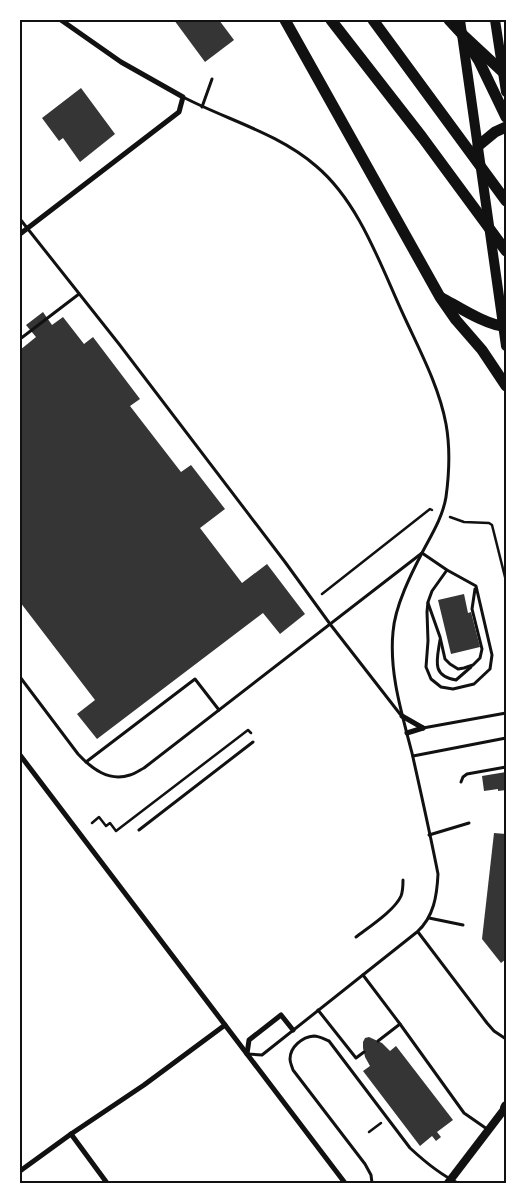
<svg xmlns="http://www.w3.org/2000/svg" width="526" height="1203" font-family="'Work Sans',sans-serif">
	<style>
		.building { fill: #353535 }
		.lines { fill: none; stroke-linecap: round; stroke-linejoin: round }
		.path { stroke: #111; stroke-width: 2.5 }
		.service { stroke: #111; stroke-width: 3 }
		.minor { stroke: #111; stroke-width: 5 }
		.tertiary { stroke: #111; stroke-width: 8 }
		.primary { stroke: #111; stroke-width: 10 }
		.motorway { stroke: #111; stroke-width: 11 }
		.neatline { fill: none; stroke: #111; stroke-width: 2 }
	</style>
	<rect width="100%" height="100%" fill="#fff"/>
	<g class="building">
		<path d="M174,20H219L234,40L205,62Z"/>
		<path d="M81,88L115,134L80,162L63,138L59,141L42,118Z"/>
		<path d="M43,312L52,325L63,317L84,344L93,337L140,399L130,406L181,472L191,465L225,509L200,528L242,583L267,564L305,614L280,634L263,613L97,739L77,714L95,700L20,602V350L36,337L26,325Z"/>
		<path d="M464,594L468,613L471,612L480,647L451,654L438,600Z"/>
		<path d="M506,772V790L498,791V789L484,791L482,776Z"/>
		<path d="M494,833L506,834V959L501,963L482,939Z"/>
		<path d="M369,1037L382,1043L390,1051L396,1046L453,1120L437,1132L441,1137L436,1141L432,1136L420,1146L363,1071L370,1066L365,1057L363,1048V1042L365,1038Z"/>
	</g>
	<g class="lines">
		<g class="path">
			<path d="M450,517L464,522L489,523L492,525L506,581"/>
			<path d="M322,594L430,509L432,510"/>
			<path d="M92,823L99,817L106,826L110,823L116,831L248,730L251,733"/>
			<path d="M369,1132L381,1123"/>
		</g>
		<g class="service">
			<path d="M183,97C227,120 278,133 316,166C359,202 380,264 403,314C419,349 439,386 446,424C450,446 449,475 446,497C443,516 432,534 423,551C411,574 395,606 393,632C389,673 402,714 412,753C421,793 430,833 438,874C437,895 434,917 417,932L262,1055L247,1054"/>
			<path d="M202,107L212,79"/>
			<path d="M20,219L119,344L285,562L330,624L400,714"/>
			<path d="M20,339L79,294"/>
			<path d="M422,553L447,570L476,586L492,655L490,669L474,684L453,689L441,687L431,679L426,667L428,641L427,612L428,602L432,591L447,570"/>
			<path d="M428,603L440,637L445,659L450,664L458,669L464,668L473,665L480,658L482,649L472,609L475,589"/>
			<path d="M440,640C437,660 431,676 456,680L471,667"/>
			<path d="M20,677L78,754C92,769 109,782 130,775C135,774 140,770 144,768L422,553"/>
			<path d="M423,728L506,713"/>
			<path d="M413,756L506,738"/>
			<path d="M86,762L195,679L219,710"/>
			<path d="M461,782L463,777L467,774L506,767"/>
			<path d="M139,830L253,742"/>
			<path d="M429,835L469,823"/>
			<path d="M429,918L463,925"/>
			<path d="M418,932L487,1023L494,1031L506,1039"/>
			<path d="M356,937C369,927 395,910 401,896C403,891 403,886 403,880"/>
			<path d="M363,975L400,1024L464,1113L487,1129"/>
			<path d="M318,1010L356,1058L364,1052"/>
			<path d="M378,1041L400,1024"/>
			<path d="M372,1183L371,1175L365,1164L293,1070C292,1066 290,1063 290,1059C290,1047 302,1037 314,1036C319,1036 324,1039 329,1041L410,1148C424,1161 441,1175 458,1183"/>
		</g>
		<g class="minor">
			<path d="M20,234L179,112L183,97L121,62L61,20"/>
			<path d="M402,716L423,728"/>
			<path d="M407,733L423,728"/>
			<path d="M20,755L345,1183"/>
			<path d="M247,1054L249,1040L281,1015L293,1030"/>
			<path d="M71,1134L107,1183"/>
			<path d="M20,1171L71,1134L144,1085L225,1025"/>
		</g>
		<path class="tertiary" d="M448,1183L506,1107"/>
		<g class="primary">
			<path d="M460,20L506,346"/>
			<path d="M495,20L506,92"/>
			<path d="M505,1108L506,1106"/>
		</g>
		<g class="motorway">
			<path d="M285,20L440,297L456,320L482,350L506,386"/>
			<path d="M331,20L422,137L506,251"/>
			<path d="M373,20L506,201"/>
			<path d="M449,20L462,34L506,75"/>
			<path d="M462,34L479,61L506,117"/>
			<path d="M478,146L495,132L506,127"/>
			<path d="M442,298C457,306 489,327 506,326"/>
		</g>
	</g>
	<rect width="526" height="1203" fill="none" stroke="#ffffff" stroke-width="42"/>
	<rect x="21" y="21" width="484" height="1161" class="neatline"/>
</svg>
